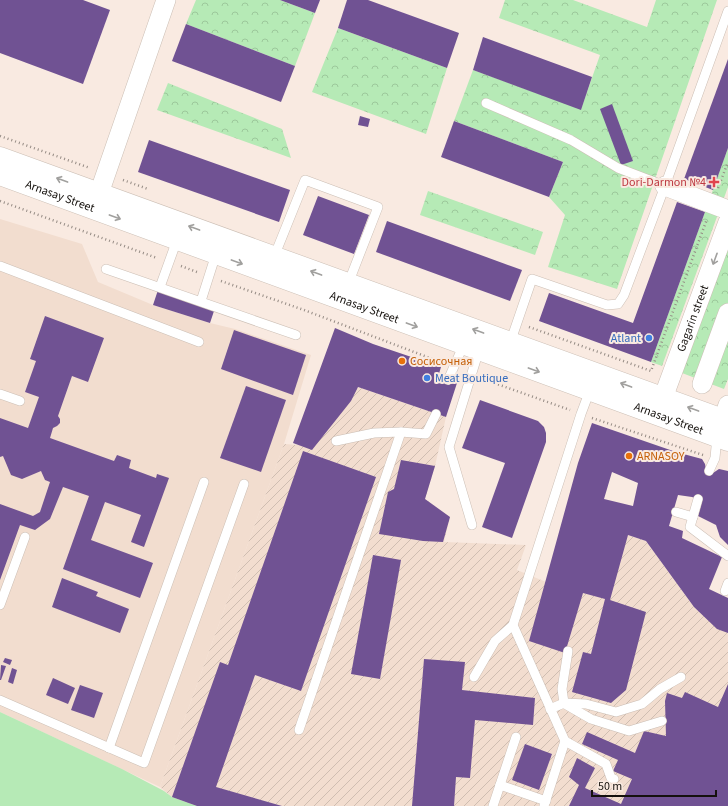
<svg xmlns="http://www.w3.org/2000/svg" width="728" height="806" font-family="'Source Sans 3',sans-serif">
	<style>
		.built { fill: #f2ddcf }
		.industrial { fill: url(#industrial-furrows) }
		.green { fill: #b6eab6 }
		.forest { fill: url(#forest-crowns) }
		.building { fill: #705293; fill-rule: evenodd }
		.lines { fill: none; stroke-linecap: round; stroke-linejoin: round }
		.lane-casing { stroke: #ccbfb5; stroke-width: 10 }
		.street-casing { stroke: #ccbfb5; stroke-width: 20 }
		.secondary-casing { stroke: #ccbfb5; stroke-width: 23 }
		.path { stroke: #958b84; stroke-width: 2.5; stroke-dasharray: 1 3; stroke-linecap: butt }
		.lane { stroke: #fff; stroke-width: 9 }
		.street { stroke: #fff; stroke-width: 19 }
		.secondary { stroke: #fff; stroke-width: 22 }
		.oneway { stroke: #a1a09e }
		.health-dot { fill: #e0444e; stroke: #f9eae1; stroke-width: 1.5 }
		.shop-dot { fill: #3f7fe0; stroke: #f9eae1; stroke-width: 1.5 }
		.food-dot { fill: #e8710a; stroke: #f9eae1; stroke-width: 1.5 }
		.labels { text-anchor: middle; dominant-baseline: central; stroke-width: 4; stroke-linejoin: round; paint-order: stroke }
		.health-label { font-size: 12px; fill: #be3a42; stroke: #f9eae1; text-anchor: end }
		.street-label { font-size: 12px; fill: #15110d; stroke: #f9eae1 }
		.shop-label { font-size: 12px; fill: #366cbe; stroke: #f9eae1; text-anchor: end }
		.food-label { font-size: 12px; fill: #c56008; stroke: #f9eae1; text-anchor: start }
	</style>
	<defs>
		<pattern id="industrial-furrows" width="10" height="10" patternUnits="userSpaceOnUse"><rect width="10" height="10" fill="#f2ddcf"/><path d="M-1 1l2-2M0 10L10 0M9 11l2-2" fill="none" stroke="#cfbdb1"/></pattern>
		<pattern id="forest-crowns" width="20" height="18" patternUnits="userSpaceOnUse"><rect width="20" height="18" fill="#b6eab6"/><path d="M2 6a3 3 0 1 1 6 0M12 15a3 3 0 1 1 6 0" fill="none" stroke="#9cc89b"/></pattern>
	</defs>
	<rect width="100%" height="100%" fill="#f9eae1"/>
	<path class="built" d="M0,219L82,244L98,282L153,305L210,323L235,329L311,355L284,444L160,787L0,712Z"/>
	<path class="industrial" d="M358,387L446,417L435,466L425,499L450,517L444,542L526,545L517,570L546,582L628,535L646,541L694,607L714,626L728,632V806H197L172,797L160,787L284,444L299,445Z"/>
	<path class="green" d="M0,712L122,769L164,791L172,797L197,806H0Z"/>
	<g class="forest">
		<path d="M196,0H280L315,13L295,66L186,24Z"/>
		<path d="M505,0H573L647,27L656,0H717L617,289L548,267L565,215L549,197L563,162L454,121L473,70L581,109L600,55L499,18Z"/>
		<path d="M338,28L447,68L426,134L312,92Z"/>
		<path d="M168,83L282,129L291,158L157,110Z"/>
		<path d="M728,148V187L662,366L651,362Z"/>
		<path d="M428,191L543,232L535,255L420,215Z"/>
		<path d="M728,248V379L724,389L682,373Z"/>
	</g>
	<g class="building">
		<path d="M0,0H83L110,10L83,84L0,53Z"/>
		<path d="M280,0H320L315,13Z"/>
		<path d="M347,0H368L459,33L447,68L338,28Z"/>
		<path d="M186,24L295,66L281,102L172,61Z"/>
		<path d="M483,37L592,77L581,110L473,70Z"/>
		<path d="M728,59V148L713,190L684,179Z"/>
		<path d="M612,104L633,161L621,165L600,109Z"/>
		<path d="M360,116L370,119L368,127L358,125Z"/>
		<path d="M454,121L563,162L549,197L441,157Z"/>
		<path d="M149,140L290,190L279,222L138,172Z"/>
		<path d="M318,196L369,215L354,254L303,235Z"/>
		<path d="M677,202L705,212L651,362L539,321L549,293L633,323Z"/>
		<path d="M387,221L522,270L510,301L376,252Z"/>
		<path d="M158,290L215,308L210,323L153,305Z"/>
		<path d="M45,316L104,338L88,382L72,376L58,416L60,419V423L57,426L53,428L50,438L114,461L117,455L131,460L129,468L156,478L157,474L169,478L144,547L131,542L141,515L105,502L91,540L153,563L140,598L63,569L89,496L63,487L50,519L35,530L20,525L0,580V504L33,516L40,512L50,482L45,480L41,471L22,479L11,475L3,456L0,457V418L28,428L39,397L25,392L36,361L30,359Z"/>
		<path d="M335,328L373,344L441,367L438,377L457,383L446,417L358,387L351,401L312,450L293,443Z"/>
		<path d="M234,330L306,355L293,395L221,369Z"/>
		<path d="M246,386L286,400L261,472L220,458Z"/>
		<path d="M480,400L538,421L544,427L546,433V442L512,538L482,527L505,463L462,448Z"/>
		<path d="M592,423L676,452L702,459L705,464L706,469L713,473L719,469L728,471V545L720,537L716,525L698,516L702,501L692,497L678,495L669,526L683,531L682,538L722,557L709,589L728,598V633L717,629L694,607L646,541L628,535L610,600L646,612L626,690L611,703L572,692L583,652L591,654L605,599L583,593L565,653L529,641L578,463ZM612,472L638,483L633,506L604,499Z"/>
		<path d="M303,451L376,477L301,691L255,675L216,787L282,806H197L172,797L220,662L228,665Z"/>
		<path d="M401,460L435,466L425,499L450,517L443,542L423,541L379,534L388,492L394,489Z"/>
		<path d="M373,555L401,560L380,679L351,674Z"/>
		<path d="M62,578L98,592L96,596L129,609L120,633L52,607Z"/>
		<path d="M5,658L12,660L10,665L3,662Z"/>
		<path d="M424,659L465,662L462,690L535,698L533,725L475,720L470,778L456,777L454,806H412Z"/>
		<path d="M1,665L6,666L1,680H0Z"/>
		<path d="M12,668L17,670L13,684L8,682Z"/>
		<path d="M53,678L75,688L68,704L46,695Z"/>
		<path d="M728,684V806H569L579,785L569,777L577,758L595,768L585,788L621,804L632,779L613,771L618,760L582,744L587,732L635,753L644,731L666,736L665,701L667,693L682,698L685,692L718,707Z"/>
		<path d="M80,685L103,693L94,718L71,710Z"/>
		<path d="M525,744L552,754L539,790L512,780Z"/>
	</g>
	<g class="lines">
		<g class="lane-casing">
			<g id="lane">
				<path d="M486,103L571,140L618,168L665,186"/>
				<path d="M274,257L305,180L378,207L348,284"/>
				<path d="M0,266L199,342"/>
				<path d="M106,269L296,335"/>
				<path d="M160,287L177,240"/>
				<path d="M201,301L216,254"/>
				<path d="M510,343L532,279L607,305L618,304L624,295L665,186L728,11"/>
				<path d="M448,380L464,344"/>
				<path d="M0,394L20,401"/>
				<path d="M336,441L374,433L401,432L426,434L436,414"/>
				<path d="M709,471L715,458L717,436"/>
				<path d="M698,499L690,527L728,556"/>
				<path d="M676,512L693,517"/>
				<path d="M472,525L449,447L479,350"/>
				<path d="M725,591L728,583"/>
				<path d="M0,605L25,537"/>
				<path d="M474,677L495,641L513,625"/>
				<path d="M0,700L144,763L244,484"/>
				<path d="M564,703L562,689L568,651"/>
				<path d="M565,704L591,719L629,731L662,721"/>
				<path d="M550,709L564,703L586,704L616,712L642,704L660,689L681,677"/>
				<path d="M299,730L401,432"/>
				<path d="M565,741L606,764L611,778L614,779"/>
				<path d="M109,748L204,482"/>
				<path d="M500,785L546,801"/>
				<path d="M493,806L516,737"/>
				<path d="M544,806L565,741L513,625L581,414L590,390"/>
			</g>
		</g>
		<g class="street-casing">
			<g id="street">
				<path d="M665,186L728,210"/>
				<path d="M94,208L166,0"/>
				<path d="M702,384L728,313"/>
				<path id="s1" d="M663,398L728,222"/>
				<path d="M723,420L728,405"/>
			</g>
		</g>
		<g class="secondary-casing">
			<g id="secondary">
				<path d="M0,158L728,422"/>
				<path id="s2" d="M0,174L728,440"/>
			</g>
		</g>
		<g class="path">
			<path d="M0,136L90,168"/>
			<path d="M123,180L148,189"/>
			<path d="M718,188L728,162"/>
			<path d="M0,201L157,258"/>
			<path d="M181,266L197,272"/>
			<path d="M221,281L304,310L443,363"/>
			<path d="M529,327L651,371L707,219"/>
			<path d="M483,379L570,410"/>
			<path d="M592,418L703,455"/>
		</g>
		<use href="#lane" class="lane"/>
		<use href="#street" class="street"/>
		<use href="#secondary" class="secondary"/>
	</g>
	<defs><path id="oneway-shaft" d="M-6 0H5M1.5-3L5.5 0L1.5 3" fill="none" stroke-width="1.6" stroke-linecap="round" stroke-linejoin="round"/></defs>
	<g class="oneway">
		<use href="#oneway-shaft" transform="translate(62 180) rotate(-160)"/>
		<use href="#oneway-shaft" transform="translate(115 217) rotate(20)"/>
		<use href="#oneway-shaft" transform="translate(194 228) rotate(-160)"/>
		<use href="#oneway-shaft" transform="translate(715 259) rotate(110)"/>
		<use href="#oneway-shaft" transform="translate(237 262) rotate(20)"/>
		<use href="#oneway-shaft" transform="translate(316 273) rotate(-160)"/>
		<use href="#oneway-shaft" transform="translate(412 325) rotate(20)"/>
		<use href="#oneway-shaft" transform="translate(478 331) rotate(-160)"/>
		<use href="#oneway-shaft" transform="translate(534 370) rotate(20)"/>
		<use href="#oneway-shaft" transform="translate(626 385) rotate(-160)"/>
		<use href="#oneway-shaft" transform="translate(693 409) rotate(-160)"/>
	</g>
	<path class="health-dot" d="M712 176h4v4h4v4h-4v4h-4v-4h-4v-4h4z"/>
	<g class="shop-dot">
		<circle cx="649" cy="338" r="4"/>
		<circle cx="427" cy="378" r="4"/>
	</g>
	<g class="food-dot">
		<circle cx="402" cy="361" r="4"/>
		<circle cx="629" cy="456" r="4"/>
	</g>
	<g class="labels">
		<g class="health-label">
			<text x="706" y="182">Dori-Darmon №4</text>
		</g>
		<g class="street-label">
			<text stroke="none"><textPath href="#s2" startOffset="64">Arnasay Street</textPath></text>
			<text stroke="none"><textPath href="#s2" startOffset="388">Arnasay Street</textPath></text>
			<text stroke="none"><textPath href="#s1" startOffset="85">Gagarin street</textPath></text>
			<text stroke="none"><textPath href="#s2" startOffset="712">Arnasay Street</textPath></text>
		</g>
		<g class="shop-label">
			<text x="641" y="338">Atlant</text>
			<text x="435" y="378" text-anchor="start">Meat Boutique</text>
		</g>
		<g class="food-label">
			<text x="410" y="361">Сосисочная</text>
			<text x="637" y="456">ARNASOY</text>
		</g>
	</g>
	<path d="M592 790v6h124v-6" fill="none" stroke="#15110d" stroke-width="2"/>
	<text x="598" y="790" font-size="12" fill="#15110d" stroke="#f9eae1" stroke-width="3" paint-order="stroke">50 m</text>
</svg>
